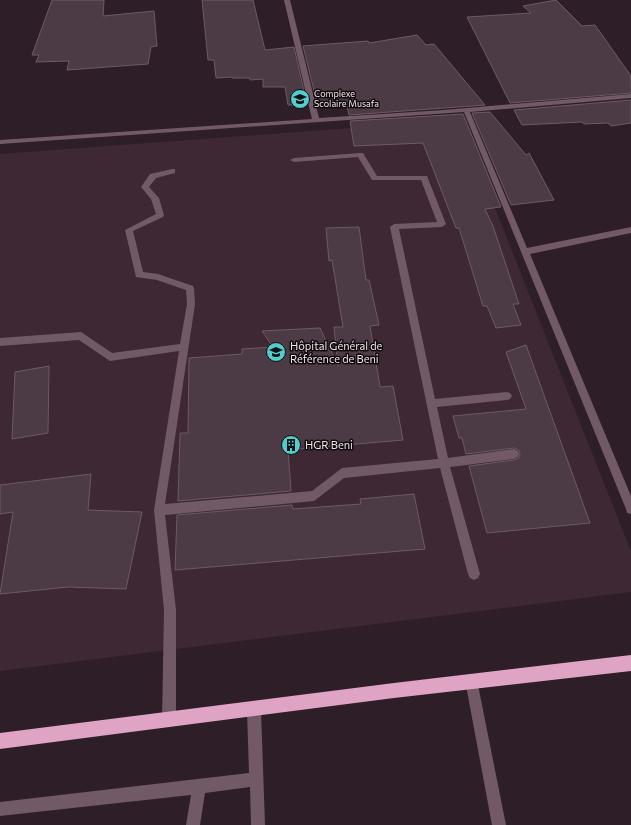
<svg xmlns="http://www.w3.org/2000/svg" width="631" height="825" viewBox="0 0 631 825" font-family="Commissioner,sans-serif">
	<rect width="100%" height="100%" fill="#2e1e27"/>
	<path fill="#3e2833" d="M 460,120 L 631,551 L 631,592 L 0,671 L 0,154 Z"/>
	<path fill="#4c3b44" stroke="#6d5a64" d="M 52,0 L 104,0 L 103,16 L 154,11 L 157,46 L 151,47 L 148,64 L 67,70 L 69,61 L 36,62 L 39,55 L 32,55 Z
		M 202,0 L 253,0 L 265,50 L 294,47 L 307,104 L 288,105 L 285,87 L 263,87 L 263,79 L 250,80 L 250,78 L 232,78 L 232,77 L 216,78 L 214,60 L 208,60 Z
		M 556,0 L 582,26 L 595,25 L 631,76 L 631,93 L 510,103 L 467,17 L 531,13 L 523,6 Z
		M 417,35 L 426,45 L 434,44 L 485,105 L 349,115 L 346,102 L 317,103 L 303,46 L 368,41 L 369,43 Z
		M 631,100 L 631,123 L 611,126 L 608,123 L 584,124 L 582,122 L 522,125 L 514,110 Z
		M 490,112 L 526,155 L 529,153 L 554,200 L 511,205 L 472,113 Z
		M 463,114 L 501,207 L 485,209 L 493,226 L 519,304 L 513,304 L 521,325 L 496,328 L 487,306 L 483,306 L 459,228 L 456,228 L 423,143 L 354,146 L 350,121 Z
		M 359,227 L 366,280 L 369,280 L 379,325 L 370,326 L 380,387 L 393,386 L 403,440 L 288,450 L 291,491 L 178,501 L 180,433 L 188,433 L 189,358 L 242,354 L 242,349 L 273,347 L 262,331 L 320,328 L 338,366 L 334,327 L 343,327 L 332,260 L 329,261 L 326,228 Z
		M 526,345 L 590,523 L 487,533 L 469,466 L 514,460 L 519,458 L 520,454 L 519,450 L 514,448 L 466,454 L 462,438 L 459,438 L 453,416 L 526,409 L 506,352 Z
		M 49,366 L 48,433 L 12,439 L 15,372 Z
		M 91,474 L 88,510 L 142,512 L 126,589 L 68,587 L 0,594 L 13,512 L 0,514 L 0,485 Z
		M 414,494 L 425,549 L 175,570 L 177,515 L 292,505 L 293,509 L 361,504 L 360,499 Z"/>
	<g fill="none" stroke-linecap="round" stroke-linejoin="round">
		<path fill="#725966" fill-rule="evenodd" d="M 284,0 L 290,0 L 319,118 L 444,110 L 631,94 L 631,98 L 470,112 L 527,248 L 631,227 L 631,233 L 530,254 L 631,496 L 631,514 L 627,513 L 626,509 L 464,112 L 0,144 L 0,140 L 312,119 Z
			M 360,153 L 363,153 L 377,176 L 427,176 L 446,224 L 442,227 L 399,229 L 435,399 L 507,392 L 510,393 L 512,396 L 510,399 L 507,400 L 437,407 L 448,458 L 514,449 L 518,451 L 519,454 L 518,457 L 514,459 L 450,467 L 480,574 L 478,578 L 474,580 L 470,578 L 468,574 L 440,468 L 344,478 L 314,501 L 165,515 L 176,610 L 176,720 L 174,725 L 169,727 L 164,725 L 162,720 L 164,610 L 154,510 L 179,351 L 110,361 L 79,340 L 0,346 L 0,338 L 81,332 L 112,353 L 180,344 L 187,304 L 186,290 L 157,280 L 136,277 L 125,230 L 156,214 L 151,199 L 141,187 L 150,174 L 172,169 L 175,169 L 175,173 L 156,178 L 149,187 L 159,198 L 164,215 L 163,217 L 133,231 L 143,272 L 158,274 L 193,286 L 194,288 L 195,304 L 165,504 L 312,491 L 342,468 L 438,459 L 390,227 L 394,224 L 437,222 L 421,180 L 372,180 L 358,157 L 294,162 L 290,160 L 294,158 Z
			M 471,674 L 476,675 L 506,825 L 492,825 L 465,680 L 466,675 Z
			M 254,703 L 259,705 L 261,710 L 265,825 L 251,825 L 250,787 L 205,793 L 200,825 L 186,825 L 191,795 L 0,816 L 0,802 L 249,773 L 247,710 L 249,705 Z"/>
		<path fill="#dfa3c3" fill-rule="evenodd" d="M 631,655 L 631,671 L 394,698 L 0,749 L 0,733 L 394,683 Z"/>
	</g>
	<defs>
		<symbol id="school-disc" viewBox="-11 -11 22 22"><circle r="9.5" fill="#52cdce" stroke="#120b0e"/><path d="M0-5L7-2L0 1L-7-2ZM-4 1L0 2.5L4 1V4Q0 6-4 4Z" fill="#111"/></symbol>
		<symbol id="building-disc" viewBox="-11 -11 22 22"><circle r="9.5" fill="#52cdce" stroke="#120b0e"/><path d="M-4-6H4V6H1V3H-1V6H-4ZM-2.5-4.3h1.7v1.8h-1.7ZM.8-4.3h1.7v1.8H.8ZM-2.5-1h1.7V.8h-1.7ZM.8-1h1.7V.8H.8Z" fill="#111"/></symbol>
	</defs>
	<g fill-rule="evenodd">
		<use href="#school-disc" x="289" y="88" width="22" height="22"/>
		<use href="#school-disc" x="265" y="341" width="22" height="22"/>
		<use href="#building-disc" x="280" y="434" width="22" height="22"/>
	</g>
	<g text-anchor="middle" stroke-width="3" stroke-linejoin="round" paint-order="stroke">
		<g font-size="9" fill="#eee3e8" stroke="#120b0e" text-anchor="start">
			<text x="314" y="97">Complexe<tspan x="314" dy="10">Scolaire Musafa</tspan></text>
		</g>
		<g font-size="11" fill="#eee3e8" stroke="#120b0e" text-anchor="start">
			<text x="290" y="350">Hôpital Général de<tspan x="290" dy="13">Référence de Beni</tspan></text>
			<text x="305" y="449">HGR Beni</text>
		</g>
	</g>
</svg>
